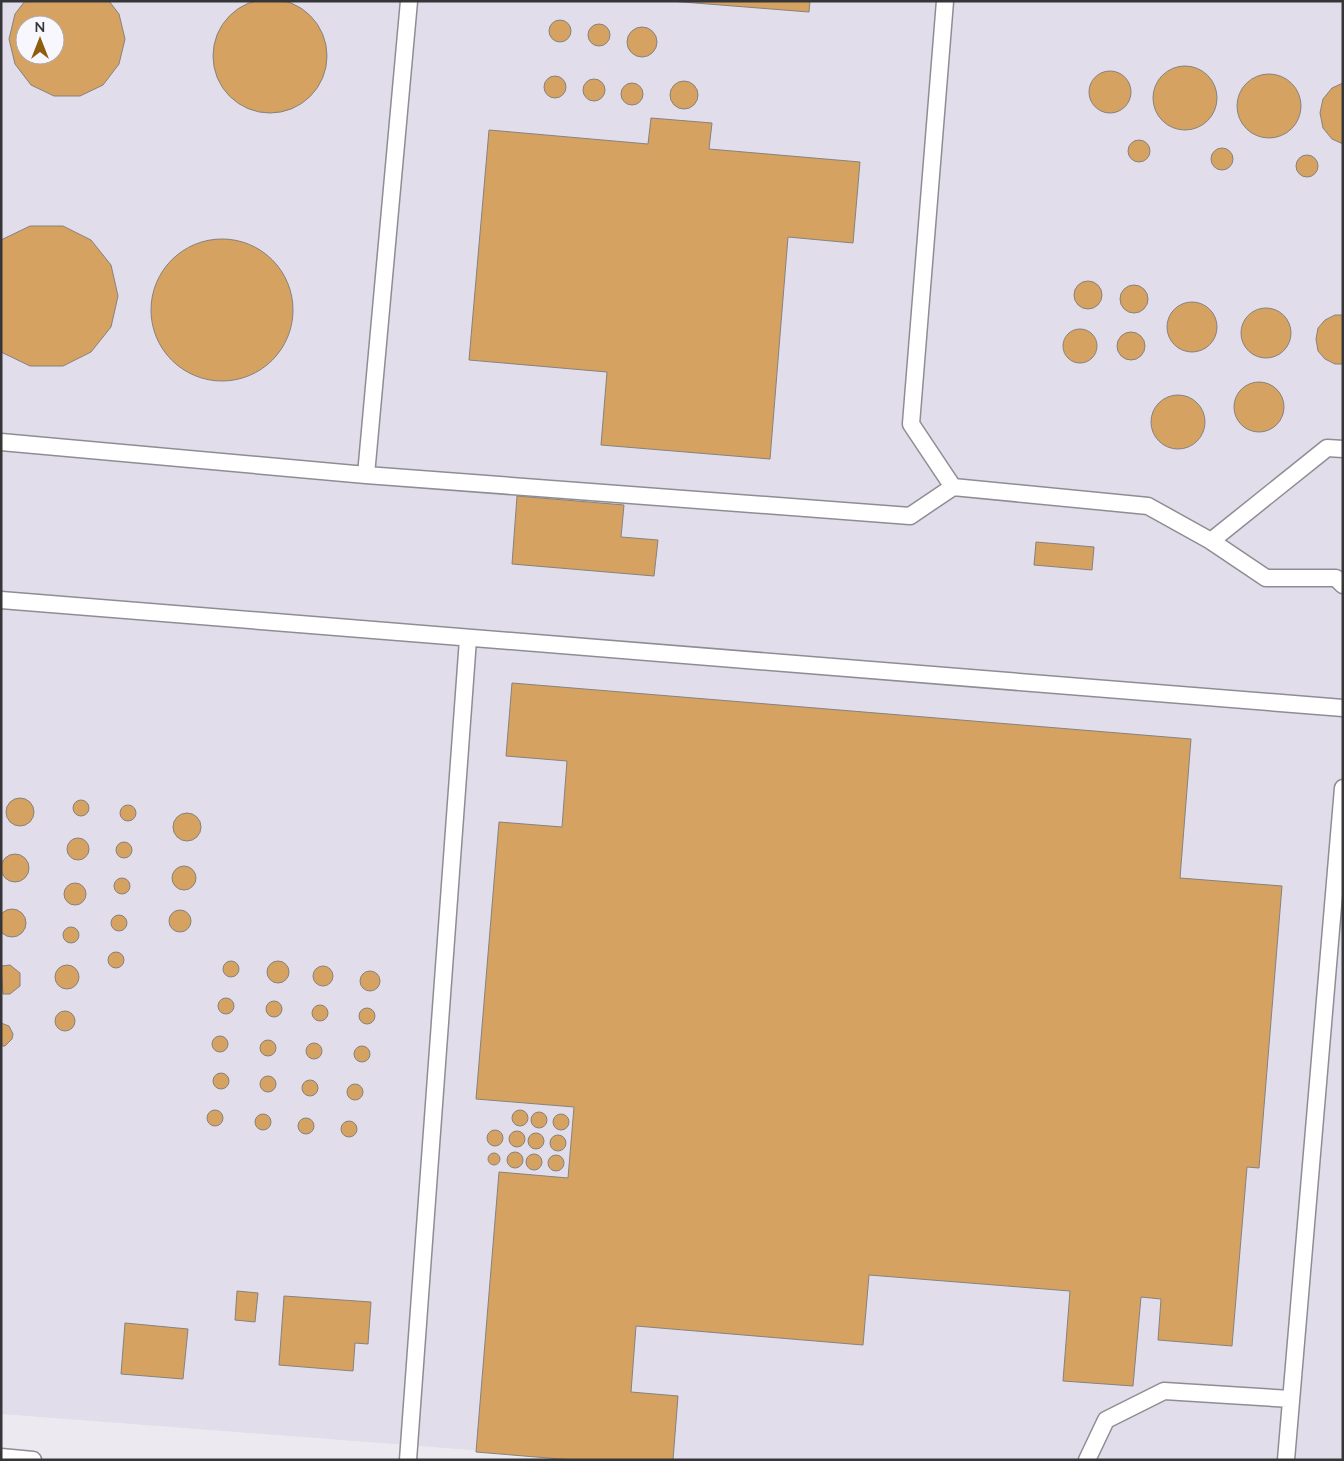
<svg xmlns="http://www.w3.org/2000/svg" width="1344" height="1461" viewBox="0 0 1344 1461" font-family="Lato,sans-serif">
	<rect width="100%" height="100%" fill="#eceaf0"/>
	<path fill="#e1ddea" fill-rule="evenodd" d="M 1,1 L 1343,1 L 1343,1460 L 602,1460 L 1,1414 ZM 25,25 L 55,25 L 55,55 L 25,55 Z"/>
	<path fill="#d5a262" stroke="#86827d" fill-rule="evenodd" d="M213 56a57 57 0 1 1 114 0a57 57 0 1 1-114 0Z
		M 25,1 L 109,1 L 119,14 L 125,39 L 119,64 L 103,85 L 80,96 L 54,96 L 31,85 L 15,64 L 9,39 L 15,14 ZM 25,25 L 55,25 L 55,55 L 25,55 Z
		M 670,1 L 810,1 L 809,12 Z
		M549 31a11 11 0 1 1 22 0a11 11 0 1 1-22 0Z
		M588 35a11 11 0 1 1 22 0a11 11 0 1 1-22 0Z
		M627 42a15 15 0 1 1 30 0a15 15 0 1 1-30 0Z
		M1153 98a32 32 0 1 1 64 0a32 32 0 1 1-64 0Z
		M1089 92a21 21 0 1 1 42 0a21 21 0 1 1-42 0Z
		M1237 106a32 32 0 1 1 64 0a32 32 0 1 1-64 0Z
		M544 87a11 11 0 1 1 22 0a11 11 0 1 1-22 0Z
		M583 90a11 11 0 1 1 22 0a11 11 0 1 1-22 0Z
		M670 95a14 14 0 1 1 28 0a14 14 0 1 1-28 0Z
		M621 94a11 11 0 1 1 22 0a11 11 0 1 1-22 0Z
		M 1343,83 L 1343,144 L 1332,139 L 1323,128 L 1320,113 L 1323,99 L 1332,88 Z
		M 651,118 L 712,123 L 709,149 L 860,162 L 853,243 L 788,237 L 770,459 L 601,445 L 607,372 L 469,360 L 489,130 L 648,144 Z
		M1128 151a11 11 0 1 1 22 0a11 11 0 1 1-22 0Z
		M1211 159a11 11 0 1 1 22 0a11 11 0 1 1-22 0Z
		M1296 166a11 11 0 1 1 22 0a11 11 0 1 1-22 0Z
		M 30,226 L 63,226 L 91,240 L 111,265 L 118,296 L 111,327 L 91,352 L 63,366 L 30,366 L 1,352 L 1,240 Z
		M151 310a71 71 0 1 1 142 0a71 71 0 1 1-142 0Z
		M1074 295a14 14 0 1 1 28 0a14 14 0 1 1-28 0Z
		M1120 299a14 14 0 1 1 28 0a14 14 0 1 1-28 0Z
		M1167 327a25 25 0 1 1 50 0a25 25 0 1 1-50 0Z
		M1241 333a25 25 0 1 1 50 0a25 25 0 1 1-50 0Z
		M 1335,315 L 1343,315 L 1343,364 L 1335,364 L 1325,359 L 1318,351 L 1316,339 L 1318,328 L 1325,320 Z
		M1063 346a17 17 0 1 1 34 0a17 17 0 1 1-34 0Z
		M1117 346a14 14 0 1 1 28 0a14 14 0 1 1-28 0Z
		M1234 407a25 25 0 1 1 50 0a25 25 0 1 1-50 0Z
		M1151 422a27 27 0 1 1 54 0a27 27 0 1 1-54 0Z
		M 517,496 L 624,505 L 621,537 L 658,540 L 654,576 L 512,564 Z
		M 1036,542 L 1094,547 L 1092,570 L 1034,565 Z
		M 512,683 L 1191,739 L 1180,878 L 1282,886 L 1259,1168 L 1247,1167 L 1232,1346 L 1158,1340 L 1161,1299 L 1141,1297 L 1133,1386 L 1063,1381 L 1070,1291 L 869,1275 L 863,1345 L 636,1326 L 631,1392 L 678,1396 L 673,1460 L 572,1460 L 476,1452 L 499,1172 L 568,1178 L 574,1107 L 476,1099 L 499,822 L 562,827 L 567,761 L 506,756 Z
		M6 812a14 14 0 1 1 28 0a14 14 0 1 1-28 0Z
		M73 808a8 8 0 1 1 16 0a8 8 0 1 1-16 0Z
		M120 813a8 8 0 1 1 16 0a8 8 0 1 1-16 0Z
		M173 827a14 14 0 1 1 28 0a14 14 0 1 1-28 0Z
		M67 849a11 11 0 1 1 22 0a11 11 0 1 1-22 0Z
		M116 850a8 8 0 1 1 16 0a8 8 0 1 1-16 0Z
		M1 868a14 14 0 1 1 28 0a14 14 0 1 1-28 0Z
		M172 878a12 12 0 1 1 24 0a12 12 0 1 1-24 0Z
		M114 886a8 8 0 1 1 16 0a8 8 0 1 1-16 0Z
		M64 894a11 11 0 1 1 22 0a11 11 0 1 1-22 0Z
		M-2 923a14 14 0 1 1 28 0a14 14 0 1 1-28 0Z
		M169 921a11 11 0 1 1 22 0a11 11 0 1 1-22 0Z
		M111 923a8 8 0 1 1 16 0a8 8 0 1 1-16 0Z
		M63 935a8 8 0 1 1 16 0a8 8 0 1 1-16 0Z
		M108 960a8 8 0 1 1 16 0a8 8 0 1 1-16 0Z
		M223 969a8 8 0 1 1 16 0a8 8 0 1 1-16 0Z
		M267 972a11 11 0 1 1 22 0a11 11 0 1 1-22 0Z
		M 10,965 L 20,973 L 20,986 L 10,994 L 3,994 L 1,966 Z
		M55 977a12 12 0 1 1 24 0a12 12 0 1 1-24 0Z
		M313 976a10 10 0 1 1 20 0a10 10 0 1 1-20 0Z
		M360 981a10 10 0 1 1 20 0a10 10 0 1 1-20 0Z
		M218 1006a8 8 0 1 1 16 0a8 8 0 1 1-16 0Z
		M266 1009a8 8 0 1 1 16 0a8 8 0 1 1-16 0Z
		M312 1013a8 8 0 1 1 16 0a8 8 0 1 1-16 0Z
		M359 1016a8 8 0 1 1 16 0a8 8 0 1 1-16 0Z
		M55 1021a10 10 0 1 1 20 0a10 10 0 1 1-20 0Z
		M 1,1023 L 9,1026 L 13,1034 L 12,1039 L 5,1046 L 1,1046 Z
		M212 1044a8 8 0 1 1 16 0a8 8 0 1 1-16 0Z
		M260 1048a8 8 0 1 1 16 0a8 8 0 1 1-16 0Z
		M306 1051a8 8 0 1 1 16 0a8 8 0 1 1-16 0Z
		M354 1054a8 8 0 1 1 16 0a8 8 0 1 1-16 0Z
		M213 1081a8 8 0 1 1 16 0a8 8 0 1 1-16 0Z
		M260 1084a8 8 0 1 1 16 0a8 8 0 1 1-16 0Z
		M302 1088a8 8 0 1 1 16 0a8 8 0 1 1-16 0Z
		M347 1092a8 8 0 1 1 16 0a8 8 0 1 1-16 0Z
		M207 1118a8 8 0 1 1 16 0a8 8 0 1 1-16 0Z
		M512 1118a8 8 0 1 1 16 0a8 8 0 1 1-16 0Z
		M531 1120a8 8 0 1 1 16 0a8 8 0 1 1-16 0Z
		M255 1122a8 8 0 1 1 16 0a8 8 0 1 1-16 0Z
		M553 1122a8 8 0 1 1 16 0a8 8 0 1 1-16 0Z
		M298 1126a8 8 0 1 1 16 0a8 8 0 1 1-16 0Z
		M341 1129a8 8 0 1 1 16 0a8 8 0 1 1-16 0Z
		M487 1138a8 8 0 1 1 16 0a8 8 0 1 1-16 0Z
		M509 1139a8 8 0 1 1 16 0a8 8 0 1 1-16 0Z
		M528 1141a8 8 0 1 1 16 0a8 8 0 1 1-16 0Z
		M550 1143a8 8 0 1 1 16 0a8 8 0 1 1-16 0Z
		M507 1160a8 8 0 1 1 16 0a8 8 0 1 1-16 0Z
		M488 1159a6 6 0 1 1 12 0a6 6 0 1 1-12 0Z
		M526 1162a8 8 0 1 1 16 0a8 8 0 1 1-16 0Z
		M548 1163a8 8 0 1 1 16 0a8 8 0 1 1-16 0Z
		M 237,1291 L 258,1293 L 255,1322 L 235,1320 Z
		M 284,1296 L 371,1302 L 368,1344 L 355,1343 L 353,1371 L 279,1365 Z
		M 125,1323 L 188,1329 L 183,1379 L 121,1374 Z"/>
	<g fill="none" stroke-linecap="round" stroke-linejoin="round">
		<defs>
			<path id="service" d="M 945,1 L 911,424 L 953,487 L 1148,506 L 1211,541 L 1266,578 L 1336,578 L 1343,585
				M 1,442 L 366,475 L 910,516 L 953,487
				M 366,475 L 409,1
				M 1211,541 L 1327,448 L 1343,449
				M 1,600 L 1343,708
				M 1,1457 L 33,1460
				M 408,1460 L 468,639
				M 1087,1460 L 1106,1420 L 1164,1391 L 1291,1399
				M 1286,1460 L 1343,788"/>
		</defs>
		<use href="#service" stroke="#8f8d93" stroke-width="19"/>
		<use href="#service" stroke="#fff" stroke-width="16"/>
	</g>
	<rect width="1344" height="1461" fill="none" stroke="#363538" stroke-width="5"/>
	<g transform="translate(40 40)"><circle r="24" fill="#f9f7fe" stroke="#aba9af"/>
	<path d="M0-4L9 19L0 12L-9 19Z" fill="#8f5d0b"/>
	<text y="-8" font-size="14" font-weight="bold" text-anchor="middle" fill="#363538">N</text>
	</g>
</svg>
